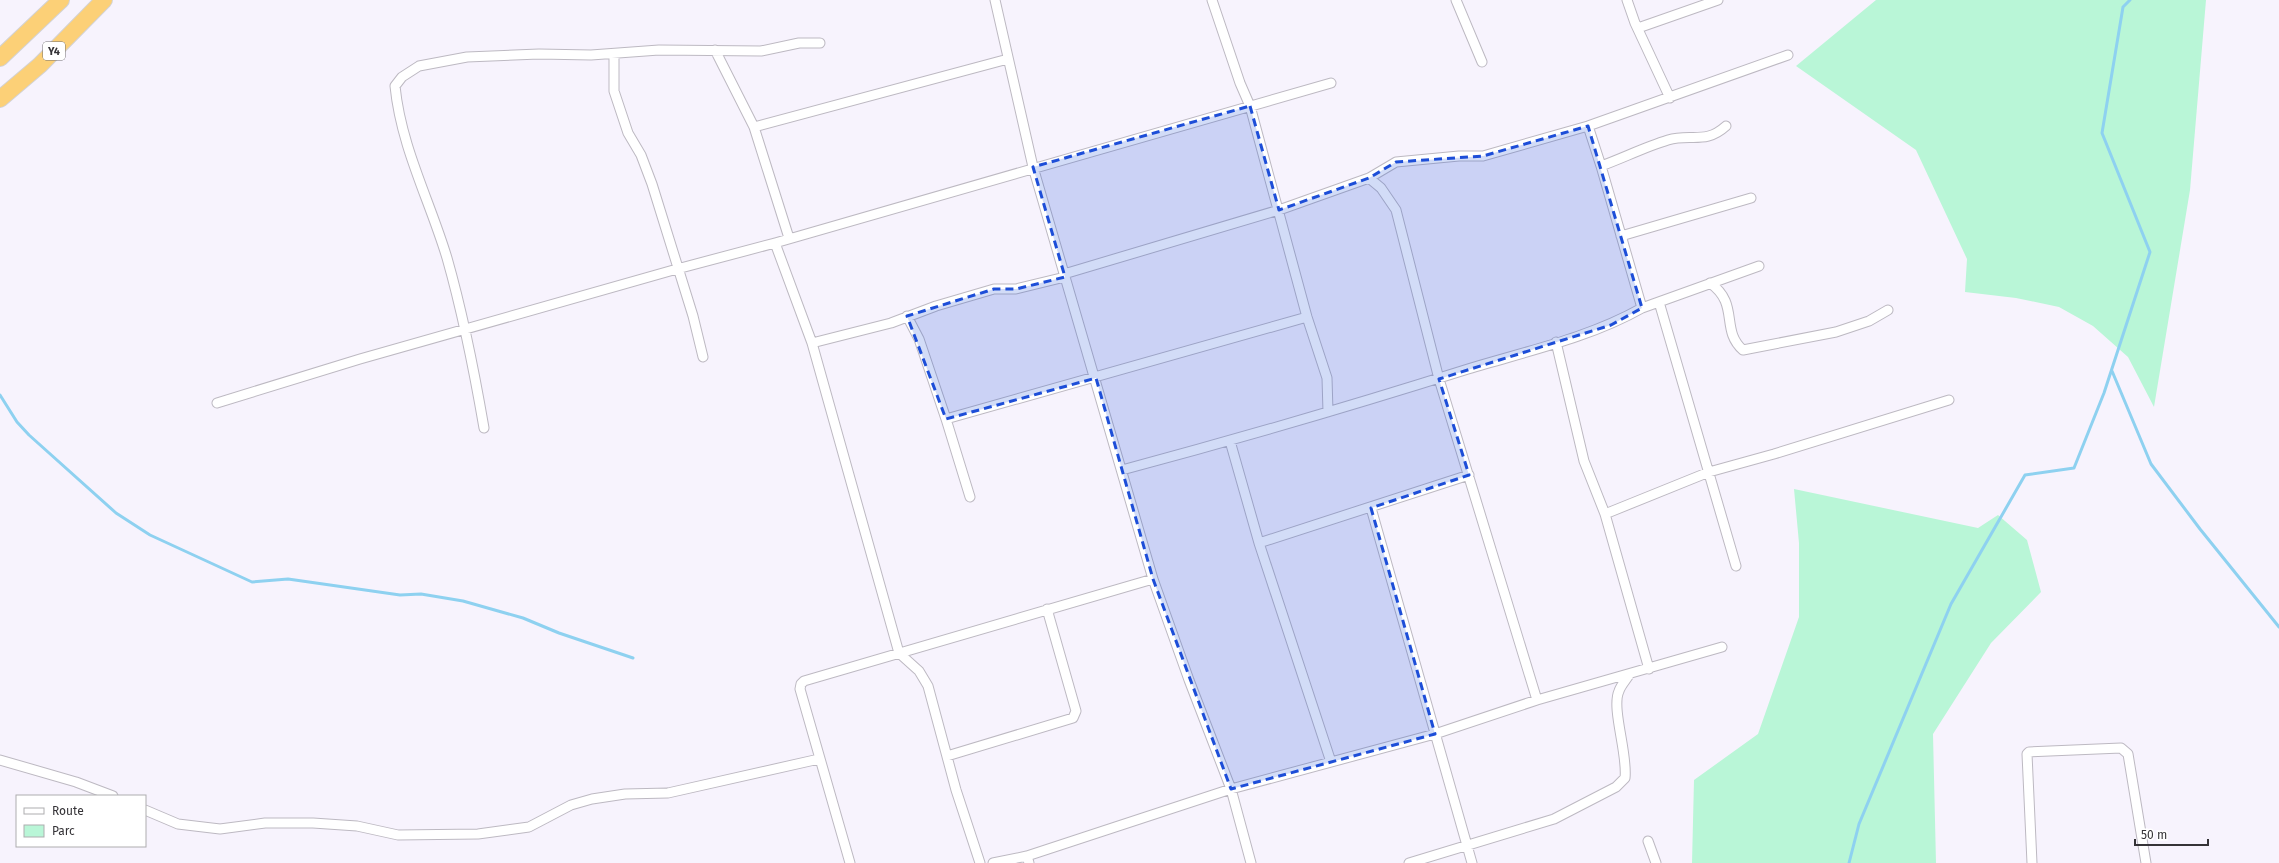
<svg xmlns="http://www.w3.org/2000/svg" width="2279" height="863" viewBox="0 0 2279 863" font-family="'Fira Sans',sans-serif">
	<rect width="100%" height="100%" fill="#f7f3fd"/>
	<path fill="#b9f6d7" d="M 1876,0 L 2206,0 L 2190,190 L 2154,407 L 2128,357 L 2093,326 L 2059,307 L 2016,298 L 1965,292 L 1967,259 L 1916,150 L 1796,66 Z
		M 1794,489 L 1978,528 L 1998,515 L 2027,540 L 2041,592 L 1991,643 L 1933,734 L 1936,863 L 1692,863 L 1694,780 L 1758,734 L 1799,617 L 1799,543 Z"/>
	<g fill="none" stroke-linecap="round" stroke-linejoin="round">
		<path stroke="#8ed1f0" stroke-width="3" d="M 2112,371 L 2151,464 L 2200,529 L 2279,627
			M 0,395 L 17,422 L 29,435 L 116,513 L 150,535 L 252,582 L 288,579 L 400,595 L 421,594 L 463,601 L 523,618 L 559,633 L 633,658
			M 1849,863 L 1859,824 L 1951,604 L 2025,475 L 2074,468 L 2104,393 L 2150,252 L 2102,133 L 2123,7 L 2130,0"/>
		<defs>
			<path id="minor" d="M 995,0 L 1033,167 L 1153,579 L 1189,680 L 1231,789 L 1435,734 L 1537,700 L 1722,647
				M 1212,0 L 1240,83 L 1250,106 L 1307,317 L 1327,378 L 1328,412
				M 1456,0 L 1482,62
				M 1627,0 L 1635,23 L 1670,98
				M 1638,28 L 1718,0
				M 715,50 L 754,127 L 789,238
				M 614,54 L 614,91 L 628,133 L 641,155 L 652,184 L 693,316 L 703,357
				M 1588,126 L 1601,166 L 1642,308 L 1759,266
				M 754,127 L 1008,59
				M 1601,166 C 1623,158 1645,147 1668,140 C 1691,133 1705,145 1726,126
				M 1369,178 L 1381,188 L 1396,210 L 1439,379 L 1537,700
				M 1621,236 L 1751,198
				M 775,243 L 812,343 L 899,653 L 919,671 L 928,686 L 956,790 L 980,863
				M 1064,274 L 1279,210 L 1369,178 L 1396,162 L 1459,156 L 1483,156 L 1588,126 L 1788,55
				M 1710,283 C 1740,304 1720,330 1743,350 L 1836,332 L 1869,321 L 1888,310
				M 1659,302 L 1736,566
				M 907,316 L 919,339 L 946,419 L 1307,317
				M 1556,342 L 1584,461 L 1605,514 L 1649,669
				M 812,343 L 891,323 L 936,306 L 994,289 L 1016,289 L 1065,277
				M 217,403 L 360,359 L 677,269 L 775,243 L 1331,83
				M 946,419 L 970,497
				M 484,428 C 474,370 463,314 447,258 C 430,201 401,147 395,86 L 402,77 L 419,66 L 467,57 L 539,54 L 591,55 L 659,50 L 761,51 L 799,43 L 820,43
				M 1230,441 L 1259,543 L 1331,762
				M 1122,470 C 1238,439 1354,405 1468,369 C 1527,351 1589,338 1642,308
				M 1371,508 L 1472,863
				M 1605,514 L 1709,472 L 1774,454 L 1949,400
				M 1259,543 L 1469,475
				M 947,756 L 1073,718 L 1076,711 L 1047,609
				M 0,760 L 76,782 L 113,796
				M 145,810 L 178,824 L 220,829 L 265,823 L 313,823 L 357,826 L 398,835 L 478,834 L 529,827 L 571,805 L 592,799 L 625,794 L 668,793 L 819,759
				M 1648,841 L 1656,863
				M 1027,856 L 1231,789 L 1251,863
				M 850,863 L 800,689 L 801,684 L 804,681 L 1153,579
				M 993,863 L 1027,856 L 1029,863
				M 1409,863 L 1554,819 L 1616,787 L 1625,778 C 1628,754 1611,708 1619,691 C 1621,685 1626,680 1629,675
				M 2032,863 L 2027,754 L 2029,752 L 2121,748 L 2128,754 L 2146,863"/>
			<path id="trunk" d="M 0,58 L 61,0
				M 0,99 L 40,65 L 104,0"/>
		</defs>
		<use href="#minor" stroke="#bdb9c2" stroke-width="11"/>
		<use href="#trunk" stroke="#d3d2d3" stroke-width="18"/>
		<use href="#minor" stroke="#fff" stroke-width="9"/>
		<use href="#trunk" stroke="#fcd077" stroke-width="16"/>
	</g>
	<path fill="#1d4ed8" fill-opacity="0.2" stroke="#1d4ed8" stroke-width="3" stroke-dasharray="8 5" stroke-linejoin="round" d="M 1250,106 L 1279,210 L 1369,178 L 1396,162 L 1483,156 L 1588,126 L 1642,308 L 1611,325 L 1439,379 L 1469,475 L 1371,508 L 1435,734 L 1231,789 L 1153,579 L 1096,378 L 946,419 L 907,316 L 994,289 L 1016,289 L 1065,277 L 1033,167 Z"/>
	<g text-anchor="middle" stroke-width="4" stroke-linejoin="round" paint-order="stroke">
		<rect fill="#fff" stroke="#727073" stroke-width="1" x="43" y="42" width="22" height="18" rx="3"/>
		<g font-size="11" font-weight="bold" fill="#353337">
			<text x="54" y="55">Y4</text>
		</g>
	</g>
	<rect x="16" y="795" width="130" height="52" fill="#ffffff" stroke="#aeadaf"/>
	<rect x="24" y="808" width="20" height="6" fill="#ffffff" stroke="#aeadaf"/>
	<text x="52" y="815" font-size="12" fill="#353337">Route</text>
	<rect x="24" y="825" width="20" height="12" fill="#b9f6d7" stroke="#aeadaf"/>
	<text x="52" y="835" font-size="12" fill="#353337">Parc</text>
	<path d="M2135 839v6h73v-6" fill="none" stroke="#353337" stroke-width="2"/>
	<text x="2141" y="839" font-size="12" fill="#353337" stroke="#ffffff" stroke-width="3" paint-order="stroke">50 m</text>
</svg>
